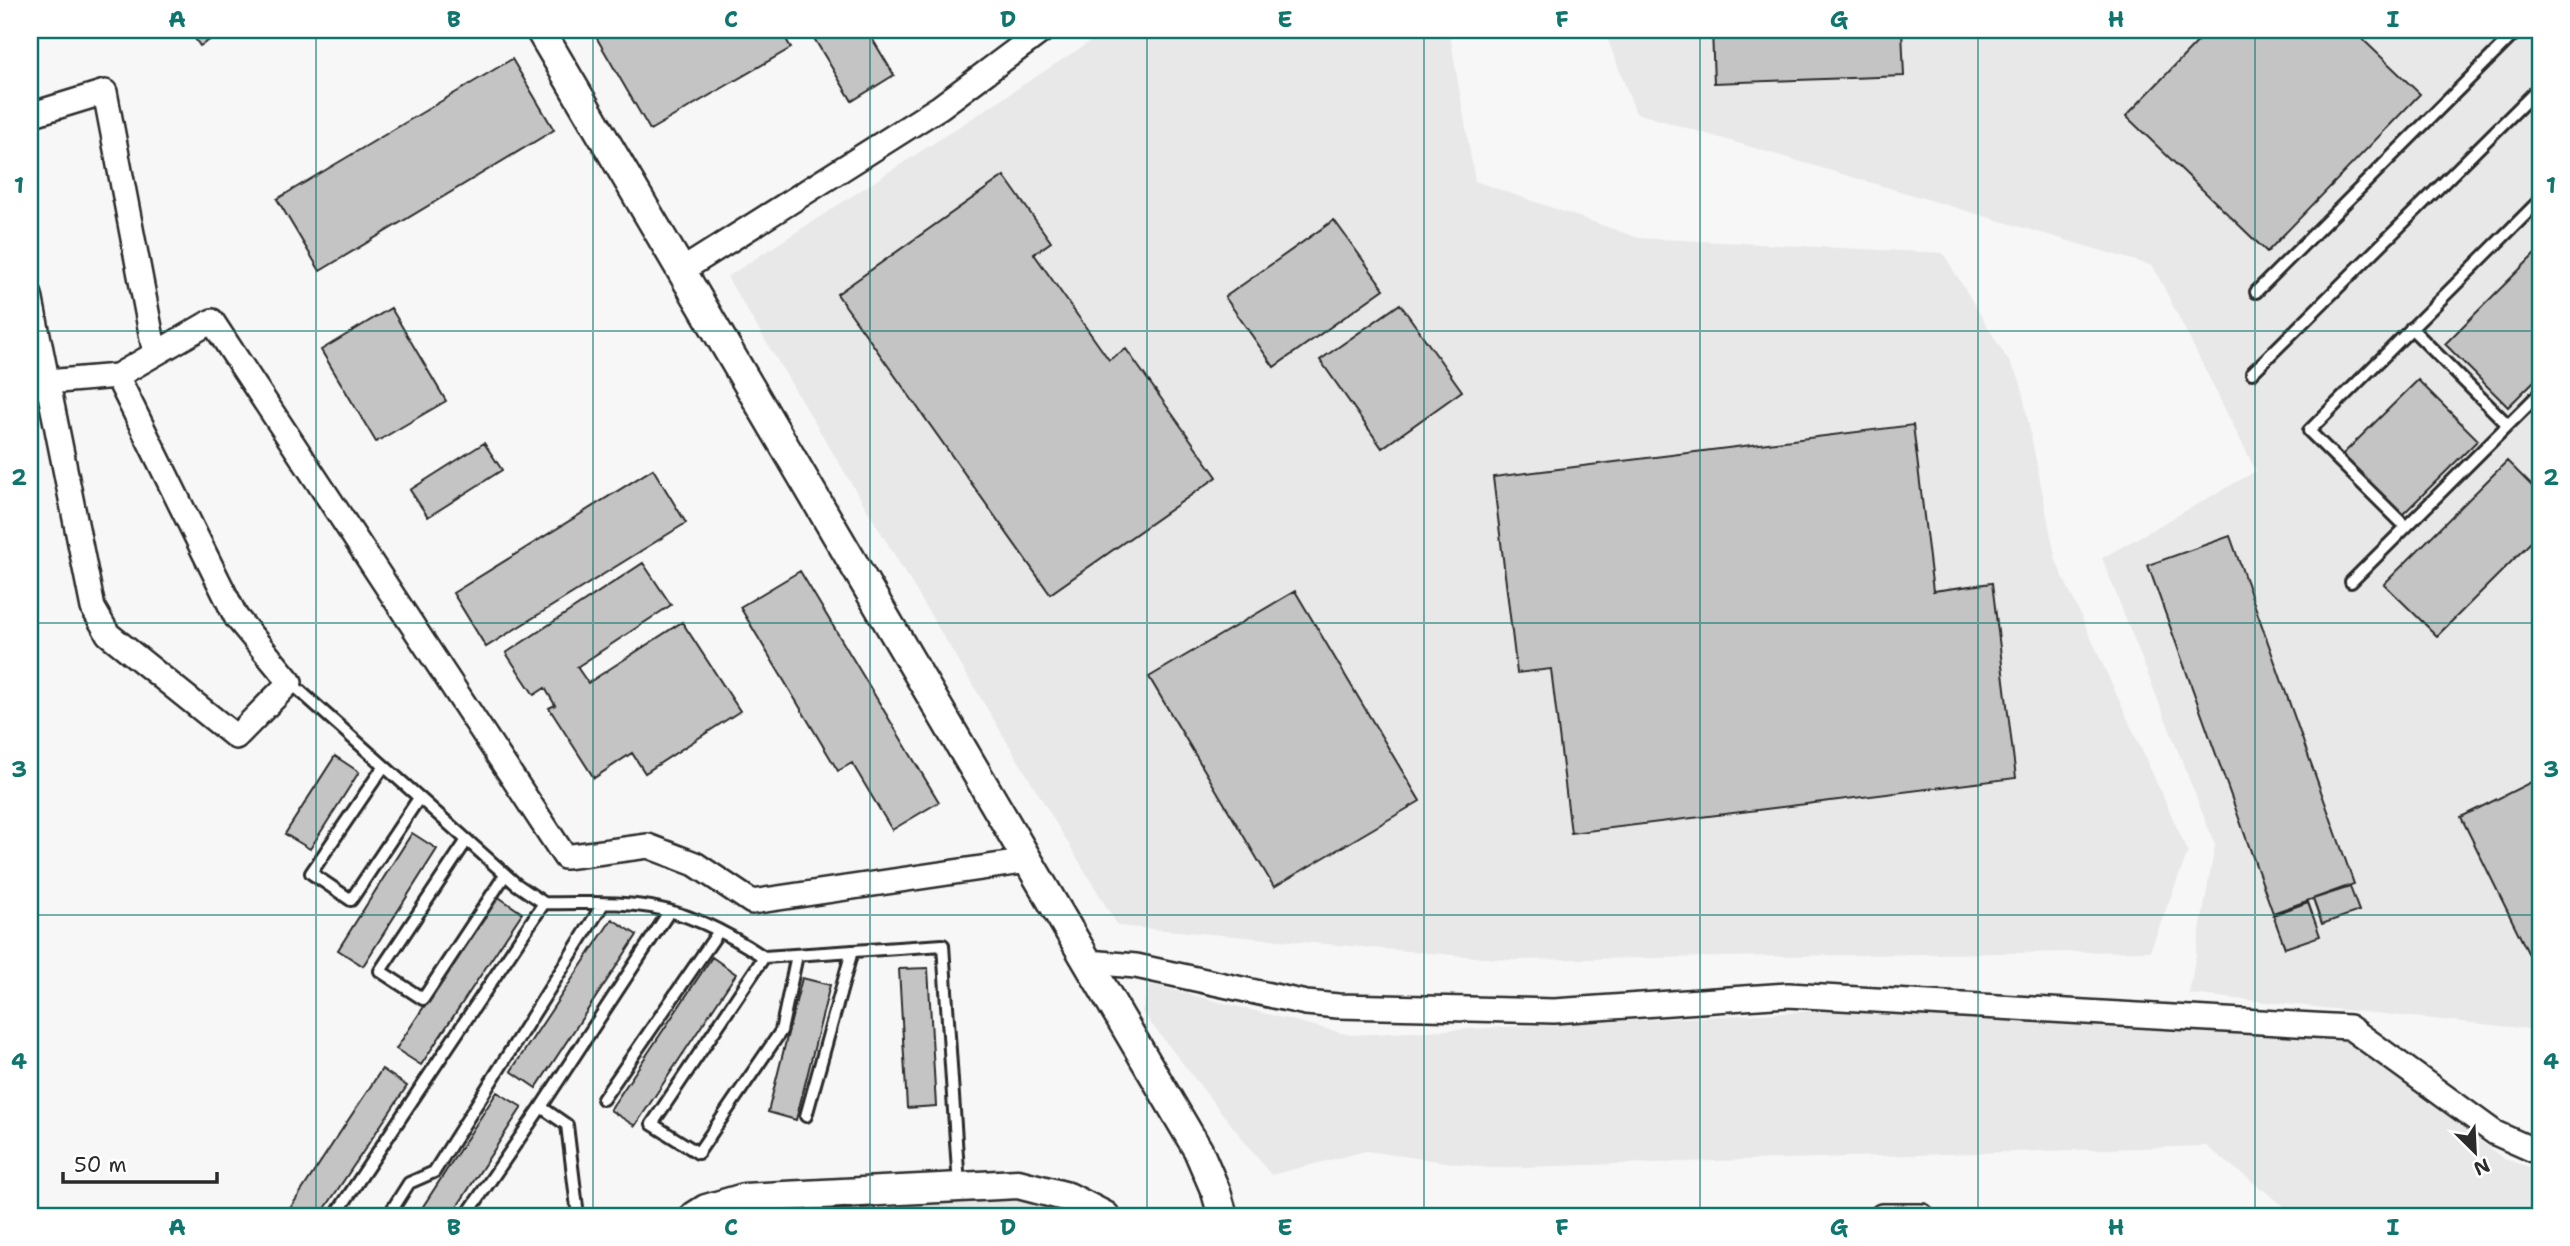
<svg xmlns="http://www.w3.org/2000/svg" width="2570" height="1246" viewBox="0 0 2570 1246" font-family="'Shantell Sans',sans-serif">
	<rect width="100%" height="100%" fill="#f7f7f7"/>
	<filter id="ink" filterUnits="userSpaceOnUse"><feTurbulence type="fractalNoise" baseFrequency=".0143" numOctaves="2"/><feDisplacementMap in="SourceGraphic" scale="14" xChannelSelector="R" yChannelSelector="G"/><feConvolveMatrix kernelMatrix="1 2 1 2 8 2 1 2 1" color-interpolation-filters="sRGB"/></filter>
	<g filter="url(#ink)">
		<path fill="#e8e8e8" d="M 1129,30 L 1449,30 L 1475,181 L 1639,238 L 1943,253 L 2020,380 L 2056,561 L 2188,852 L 2150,951 L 1510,960 L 1118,926 L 727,277 L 1091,41 Z
			M 1604,30 L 2540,30 L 2540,1030 L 2189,994 L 2215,845 L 2102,558 L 2256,471 L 2153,266 L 1636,113 Z
			M 1149,984 L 1350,1035 L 1817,1011 L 2343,1037 L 2504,1159 L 2540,1170 L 2540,1216 L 2297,1216 L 2206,1146 L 1489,1168 L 1366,1151 L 1271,1175 L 1142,1012 Z
			M 1011,1193 L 1066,1216 L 724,1216 L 755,1207 Z"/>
		<path fill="#c4c4c4" stroke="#2b2b2b" stroke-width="2" d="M 189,30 L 226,30 L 200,46 Z
			M 592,30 L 781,30 L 791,48 L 650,130 Z
			M 809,30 L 867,30 L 894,75 L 852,101 Z
			M 1712,30 L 1902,30 L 1904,76 L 1714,83 Z
			M 2209,30 L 2353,30 L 2420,94 L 2267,252 L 2126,116 Z
			M 512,59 L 554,130 L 320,271 L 277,199 Z
			M 1004,176 L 1051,242 L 1034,254 L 1109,360 L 1126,349 L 1217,477 L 1050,594 L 837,294 Z
			M 1334,220 L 1384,289 L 1274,367 L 1225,297 Z
			M 2540,249 L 2540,375 L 2508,407 L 2445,344 Z
			M 1400,304 L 1462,391 L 1382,448 L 1320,360 Z
			M 391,308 L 446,401 L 376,442 L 321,350 Z
			M 2418,380 L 2478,440 L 2401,516 L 2341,456 Z
			M 1913,425 L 1933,591 L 1992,583 L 2016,778 L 1571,833 L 1551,669 L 1517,673 L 1493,477 Z
			M 484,443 L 502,470 L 428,517 L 410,490 Z
			M 2507,461 L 2540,494 L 2540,533 L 2437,636 L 2384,584 Z
			M 653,469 L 686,523 L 486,647 L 453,593 Z
			M 2230,536 L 2354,884 L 2273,913 L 2148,565 Z
			M 643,563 L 671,605 L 577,667 L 588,683 L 682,622 L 740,711 L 645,773 L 632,753 L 594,778 L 549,708 L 555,705 L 545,688 L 534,695 L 506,653 Z
			M 800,571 L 939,802 L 892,830 L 852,763 L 838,771 L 740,607 Z
			M 1295,591 L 1420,801 L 1274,887 L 1149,677 Z
			M 335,756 L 359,772 L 310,849 L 285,834 Z
			M 2537,779 L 2540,786 L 2540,977 L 2461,817 Z
			M 412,833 L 437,849 L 363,966 L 338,950 Z
			M 2350,887 L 2359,911 L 2322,924 L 2313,899 Z
			M 497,896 L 522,913 L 421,1065 L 396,1049 Z
			M 2308,902 L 2320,936 L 2285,948 L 2273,915 Z
			M 612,919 L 637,935 L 536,1088 L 511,1071 Z
			M 712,957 L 736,974 L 635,1126 L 610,1110 Z
			M 928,968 L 936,1106 L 907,1108 L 899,969 Z
			M 802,978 L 830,985 L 796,1120 L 768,1112 Z
			M 382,1069 L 407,1086 L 320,1216 L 285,1216 Z
			M 497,1092 L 522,1107 L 451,1216 L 435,1216 L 422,1208 Z
			M 875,1207 L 874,1216 L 823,1216 L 824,1211 Z"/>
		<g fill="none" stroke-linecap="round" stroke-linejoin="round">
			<defs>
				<path id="service" d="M 2256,292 L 2518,30
					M 2411,328 L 2508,425
					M 2252,373 L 2540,87
					M 2406,527 L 2309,431 L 2540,200
					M 2351,582 L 2540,393
					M 290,682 L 516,884 L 544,903
					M 384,766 L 311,873 L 351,900 L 419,798
					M 467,840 L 380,971 L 423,999 L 505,875
					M 764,957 L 943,945 L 959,1186
					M 603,1099 L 719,931
					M 541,1107 L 669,912
					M 806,1116 L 852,951
					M 335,1216 L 544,903 C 575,904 606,901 636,905 C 683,909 726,932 764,957 L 652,1124 L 698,1153 L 781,1031 L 797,955
					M 388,1216 L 409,1183 L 434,1172 L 603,904
					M 466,1216 L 541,1107 L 567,1125 L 578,1216"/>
				<path id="minor" d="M 30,115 L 105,92 L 155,354
					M 681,271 L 940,107 L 1043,30
					M 30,295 L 93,608 L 108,634 L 236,737 L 290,682 L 236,617 L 117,376
					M 30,389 L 47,382 L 117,376 L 212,321 L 565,857 L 648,846 L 695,864 L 752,902 L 1028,861
					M 1088,962 L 1136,966 L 1306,1003 L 1338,1006 L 1554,1011 L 1788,995 L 2349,1027 L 2495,1133 L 2540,1153
					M 1882,1216 L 1922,1216"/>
				<path id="tertiary" d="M 540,30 L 1198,1150 L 1216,1192 L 1223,1216
					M 695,1216 L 706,1209 L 744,1198 L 1018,1184 L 1068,1197 L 1105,1216"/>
			</defs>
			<use href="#service" stroke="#2b2b2b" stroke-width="16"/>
			<use href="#minor" stroke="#2b2b2b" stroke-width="28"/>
			<use href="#tertiary" stroke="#2b2b2b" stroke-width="33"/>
			<use href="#service" stroke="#fff" stroke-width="10"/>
			<use href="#minor" stroke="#fff" stroke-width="23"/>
			<use href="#tertiary" stroke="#fff" stroke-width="28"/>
		</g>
	</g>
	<path fill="none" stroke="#0f766e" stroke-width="2" stroke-opacity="0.55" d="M 316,30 L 316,1216M 593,30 L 593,1216M 870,30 L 870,1216M 1147,30 L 1147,1216M 1424,30 L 1424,1216M 1700,30 L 1700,1216M 1978,30 L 1978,1216M 2255,30 L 2255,1216M 30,331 L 2540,331M 30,623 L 2540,623M 30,915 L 2540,915"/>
	<rect width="2570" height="1246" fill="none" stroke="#fff" stroke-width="77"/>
	<g transform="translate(2475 1152) rotate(156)" stroke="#ffffff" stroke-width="5" paint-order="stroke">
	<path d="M0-5L12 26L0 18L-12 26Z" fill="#2b2b2b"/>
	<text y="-10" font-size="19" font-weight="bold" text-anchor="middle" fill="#2b2b2b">N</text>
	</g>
	<path d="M63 1172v10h154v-10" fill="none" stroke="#2b2b2b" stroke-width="3.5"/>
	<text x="74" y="1172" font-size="21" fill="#2b2b2b" stroke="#ffffff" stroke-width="5" paint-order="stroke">50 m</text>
	<rect x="38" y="38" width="2494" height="1170" fill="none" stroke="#0f766e" stroke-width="2.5"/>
	<g font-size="23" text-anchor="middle" font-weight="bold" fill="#0f766e">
		<text x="177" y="27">A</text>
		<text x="454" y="27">B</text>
		<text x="731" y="27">C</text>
		<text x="1008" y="27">D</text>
		<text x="1285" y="27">E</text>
		<text x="1562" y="27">F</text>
		<text x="1839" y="27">G</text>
		<text x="2116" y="27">H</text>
		<text x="2393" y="27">I</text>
		<text x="19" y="193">1</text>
		<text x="2551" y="193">1</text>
		<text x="19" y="485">2</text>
		<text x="2551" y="485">2</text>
		<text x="19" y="777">3</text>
		<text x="2551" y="777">3</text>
		<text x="19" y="1069">4</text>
		<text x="2551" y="1069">4</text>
		<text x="177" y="1235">A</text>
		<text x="454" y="1235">B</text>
		<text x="731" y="1235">C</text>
		<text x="1008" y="1235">D</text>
		<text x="1285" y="1235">E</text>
		<text x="1562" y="1235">F</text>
		<text x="1839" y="1235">G</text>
		<text x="2116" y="1235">H</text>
		<text x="2393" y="1235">I</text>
	</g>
</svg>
